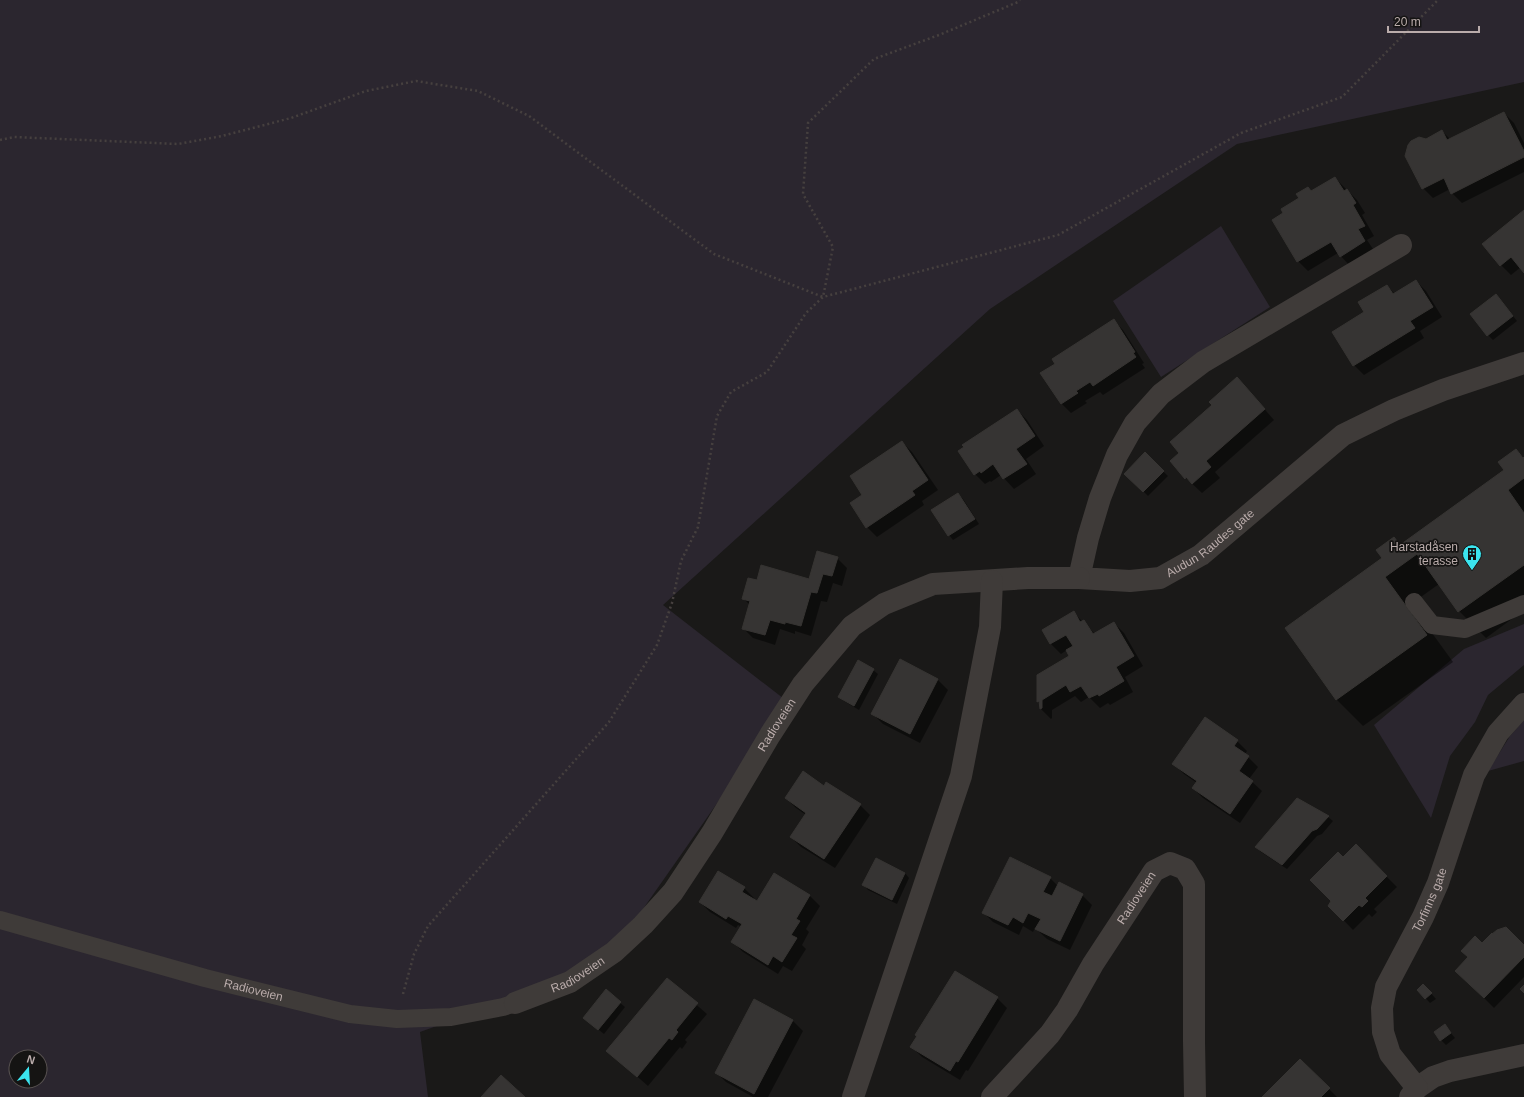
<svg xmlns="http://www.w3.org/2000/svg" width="1524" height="1097" viewBox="0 0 1524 1097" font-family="Helvetica,sans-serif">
	<rect width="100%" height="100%" fill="#1a1918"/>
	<path fill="#2b262f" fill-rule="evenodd" d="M 0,0 L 1524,0 L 1524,82 L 1237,144 L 990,309 L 663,605 L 788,702 L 603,966 L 420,1032 L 428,1097 L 0,1097 ZM 16,1057 L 40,1057 L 40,1081 L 16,1081 Z
		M 1221,226 L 1270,307 L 1161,377 L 1113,301 Z
		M 1524,624 L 1524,665 L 1488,695 L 1475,722 L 1450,756 L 1431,818 L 1374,725 L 1464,649 Z
		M 1524,720 L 1524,761 L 1488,771 L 1510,736 Z"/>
	<path fill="#0007" d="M 1504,113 L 1514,123 L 1524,143 L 1524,172 L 1462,203 L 1452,193 L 1450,189 L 1433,198 L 1423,188 L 1442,131 L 1451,140 Z
		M 1335,178 L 1357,200 L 1365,213 L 1362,215 L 1374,236 L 1367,240 L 1375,252 L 1350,266 L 1338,253 L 1308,271 L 1298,261 L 1311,192 Z
		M 1524,211 L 1524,271 L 1521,267 L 1511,275 L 1501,265 Z
		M 1416,281 L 1426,291 L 1442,317 L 1420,331 L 1424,338 L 1364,375 L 1354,365 L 1334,332 L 1366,312 L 1387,286 L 1395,294 Z
		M 1496,295 L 1517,321 L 1493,340 L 1488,335 Z
		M 1113,320 L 1123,330 L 1144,363 L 1142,364 L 1145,368 L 1103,395 L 1100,392 L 1085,401 L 1087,403 L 1071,413 L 1061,403 L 1056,364 Z
		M 1247,389 L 1274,420 L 1215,472 L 1220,478 L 1202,493 L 1186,478 L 1171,462 L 1181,453 L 1213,405 Z
		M 1017,410 L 1027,420 L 1044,446 L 1026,459 L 1036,474 L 1014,489 L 1001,475 L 991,482 L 990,481 L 985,484 L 975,474 Z
		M 902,442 L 912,452 L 938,490 L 922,501 L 924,505 L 877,537 L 867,527 L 864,495 Z
		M 1516,450 L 1524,458 L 1524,610 L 1486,638 L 1459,611 L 1439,584 L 1411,604 L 1453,662 L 1363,726 L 1337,700 L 1286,628 L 1383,558 L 1394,538 L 1401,545 L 1505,471 Z
		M 1145,454 L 1168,476 L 1148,496 L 1126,474 Z
		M 958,494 L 963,499 L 979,524 L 953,540 L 949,535 Z
		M 837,558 L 847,568 L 842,586 L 833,583 L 827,602 L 821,601 L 811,636 L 795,631 L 795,634 L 780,629 L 775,645 L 753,638 L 743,628 L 750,605 L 743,598 L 757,582 L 809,580 Z
		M 1073,612 L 1095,634 L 1114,623 L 1124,633 L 1143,666 L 1125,677 L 1133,692 L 1110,705 L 1108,703 L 1100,708 L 1089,697 L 1081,702 L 1075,696 L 1052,710 L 1052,718 L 1051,719 L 1041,709 L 1041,704 L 1038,702 L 1071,657 L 1067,650 L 1061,654 L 1051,644 L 1043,631 Z
		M 901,660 L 938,680 L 948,690 L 920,743 L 883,724 L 873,714 Z
		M 873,670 L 878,674 L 859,710 L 844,701 L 839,696 Z
		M 1237,741 L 1247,751 L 1245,754 L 1258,767 L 1249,779 L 1262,791 L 1240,823 L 1203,798 L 1193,788 L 1197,783 L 1184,774 L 1174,764 Z
		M 824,787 L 860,805 L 870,815 L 835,868 L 801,847 L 791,837 L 806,815 L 796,808 L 786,798 Z
		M 1328,817 L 1333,821 L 1322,834 L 1317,836 L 1287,869 L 1261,852 L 1256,847 Z
		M 1356,846 L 1397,887 L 1374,909 L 1377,912 L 1372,917 L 1369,914 L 1353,930 L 1329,905 L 1333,901 L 1343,858 Z
		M 718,872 L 744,888 L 754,898 L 753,900 L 757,902 L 810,896 L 820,906 L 806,929 L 809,932 L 802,945 L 806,949 L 792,971 L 783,966 L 778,974 L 743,952 L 733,942 L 742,927 L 738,925 L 736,928 L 710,912 L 700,902 Z
		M 905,873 L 909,878 L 897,904 L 868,890 L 864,885 Z
		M 1050,878 L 1058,886 L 1082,895 L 1092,905 L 1070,950 L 1047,939 L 1035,928 L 1033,932 L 1023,926 L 1019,935 L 993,922 L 983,912 Z
		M 1482,944 L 1524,946 L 1524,977 L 1494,1008 L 1457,971 Z
		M 956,973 L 997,998 L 1007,1008 L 968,1071 L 966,1070 L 960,1080 L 922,1057 L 912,1047 Z
		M 667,979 L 707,1014 L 685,1040 L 687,1042 L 682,1049 L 680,1047 L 648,1086 L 608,1051 Z
		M 1418,990 L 1428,990 L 1436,999 L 1430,1003 Z
		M 606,991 L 625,1007 L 604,1034 L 589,1022 Z
		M 755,1000 L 793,1021 L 803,1031 L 768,1097 L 753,1097 L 726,1082 L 716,1072 Z
		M 1445,1026 L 1455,1038 L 1446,1045 L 1441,1040 Z
		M 1300,1060 L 1337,1097 L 1264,1097 Z"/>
	<path fill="#363433" stroke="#363432" d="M 1504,112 L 1524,151 L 1524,157 L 1451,194 L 1444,178 L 1422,189 L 1405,156 L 1408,145 L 1411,141 L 1419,137 L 1426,139 L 1442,130 L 1447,140 Z
		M 1335,177 L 1344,191 L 1347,189 L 1356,203 L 1353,205 L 1365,226 L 1358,229 L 1365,241 L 1340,257 L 1331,242 L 1297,262 L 1272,220 L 1283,213 L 1281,209 L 1299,198 L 1296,194 L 1308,187 L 1311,191 Z
		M 1524,210 L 1524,273 L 1511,257 L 1500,266 L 1482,244 Z
		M 1416,280 L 1433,307 L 1410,321 L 1415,328 L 1353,366 L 1332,332 L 1364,312 L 1358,302 L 1387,285 L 1393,294 Z
		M 1496,294 L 1513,316 L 1487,336 L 1470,314 Z
		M 1114,319 L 1135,352 L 1133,353 L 1136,357 L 1093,386 L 1090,382 L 1076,391 L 1078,393 L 1061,404 L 1040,373 L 1055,364 L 1052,359 Z
		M 1237,377 L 1265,409 L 1206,461 L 1211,467 L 1192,484 L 1186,477 L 1185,479 L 1170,461 L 1179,453 L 1170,442 L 1212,405 L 1209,402 Z
		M 1017,409 L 1035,436 L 1016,449 L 1027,464 L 1003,479 L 993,464 L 981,473 L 980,471 L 974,475 L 958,451 L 964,447 L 962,445 Z
		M 902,441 L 928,480 L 912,491 L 915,495 L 866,528 L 850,503 L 862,495 L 850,476 Z
		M 1516,449 L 1523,458 L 1524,457 L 1524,478 L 1508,490 L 1524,513 L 1524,565 L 1458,612 L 1417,554 L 1385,577 L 1427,635 L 1336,700 L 1285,628 L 1382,558 L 1376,550 L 1394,537 L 1400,545 L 1504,470 L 1498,462 Z
		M 1145,452 L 1164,471 L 1143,492 L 1124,474 Z
		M 958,493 L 975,519 L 948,536 L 931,510 Z
		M 817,551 L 838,557 L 832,576 L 823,574 L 817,593 L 811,592 L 801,626 L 785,622 L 785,624 L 770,620 L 765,635 L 742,629 L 750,601 L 742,599 L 748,578 L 757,580 L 761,565 L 809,579 Z
		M 1074,611 L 1080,622 L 1084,620 L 1093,634 L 1114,622 L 1134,656 L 1116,667 L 1124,681 L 1099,696 L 1098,694 L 1089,698 L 1081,686 L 1070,692 L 1066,685 L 1042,700 L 1042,708 L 1040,709 L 1039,701 L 1037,702 L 1037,675 L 1069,656 L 1066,650 L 1073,646 L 1066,635 L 1050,644 L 1042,630 Z
		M 900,659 L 938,679 L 910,734 L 871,714 Z
		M 858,660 L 874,669 L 854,706 L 838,697 Z
		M 1205,717 L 1238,740 L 1234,746 L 1249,756 L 1239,771 L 1253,781 L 1230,814 L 1192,788 L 1197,781 L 1172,764 Z
		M 803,771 L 824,786 L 826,782 L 861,804 L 824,859 L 790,837 L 806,813 L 785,798 Z
		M 1297,798 L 1329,816 L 1317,829 L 1312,831 L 1282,865 L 1255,847 Z
		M 1356,844 L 1387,876 L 1365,898 L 1368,901 L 1362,907 L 1359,905 L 1343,921 L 1328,906 L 1331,901 L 1310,880 L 1338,852 L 1343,857 Z
		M 1010,857 L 1051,877 L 1043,892 L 1052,896 L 1059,882 L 1083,894 L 1060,941 L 1035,929 L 1041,919 L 1028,913 L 1023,923 L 1013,917 L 1008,925 L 982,913 Z
		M 876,858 L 905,873 L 892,900 L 862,885 Z
		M 718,871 L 745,887 L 742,892 L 757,901 L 774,873 L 810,895 L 796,919 L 800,921 L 791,935 L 797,938 L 782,962 L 773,956 L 768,965 L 731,942 L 742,924 L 728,916 L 726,919 L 699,902 Z
		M 1506,927 L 1524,945 L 1524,957 L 1484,998 L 1455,971 L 1468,957 L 1461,951 L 1475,936 L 1482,943 L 1492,933 L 1492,934 L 1497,930 Z
		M 955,971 L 998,997 L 958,1062 L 956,1061 L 950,1071 L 910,1047 L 917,1036 L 915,1035 Z
		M 667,978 L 698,1003 L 676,1030 L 678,1032 L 672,1040 L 669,1038 L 637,1077 L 606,1051 Z
		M 1423,984 L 1432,993 L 1425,999 L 1417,990 Z
		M 1524,985 L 1524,993 L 1520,989 Z
		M 606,989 L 621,1002 L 598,1030 L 583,1018 Z
		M 754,999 L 793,1020 L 754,1094 L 715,1073 Z
		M 1445,1024 L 1451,1033 L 1440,1041 L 1434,1032 Z
		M 1300,1059 L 1330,1088 L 1321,1097 L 1262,1097 Z
		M 501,1075 L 525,1097 L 481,1097 Z"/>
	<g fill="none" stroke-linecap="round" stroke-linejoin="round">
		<path stroke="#46403f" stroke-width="2.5" stroke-dasharray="2 3" stroke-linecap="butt" d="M 0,140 L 14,137 L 178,144 L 222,136 L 291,118 L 366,91 L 416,81 L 478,91 L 529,116 L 714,254 L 823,297 L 833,247 L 803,194 L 808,123 L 874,59 L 939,35 L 1018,2 L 1020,0
			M 403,994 L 414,954 L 428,926 L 609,722 L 657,645 L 672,603 L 681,561 L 698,527 L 717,416 L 731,392 L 767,372 L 806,313 L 823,297 L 1058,235 L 1241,133 L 1342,97 L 1438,0"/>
		<g stroke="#3f3b39" stroke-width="18">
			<path d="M 1414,602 L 1432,625 L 1465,629 L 1524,604"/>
			<path id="s1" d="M 0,920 L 205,978 L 350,1014 L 397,1019 L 451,1017 L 503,1007 L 515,1003"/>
		</g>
		<g stroke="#3f3b39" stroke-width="22">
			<path id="s2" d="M 1401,245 L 1203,362 L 1161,394 L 1135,423 L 1117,455 L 1100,498 L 1088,538 L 1079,578 L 1130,581 L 1160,578 L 1201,555 L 1343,435 L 1394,410 L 1443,390 L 1524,363"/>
			<path id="s3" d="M 515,1003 L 570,982 L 614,952 L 643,925 L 673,892 L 712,833 L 770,735 L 803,684 L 852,626 L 884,604 L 933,584 L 1028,578 L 1079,578"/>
			<path d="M 1417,1088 L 1433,1077 L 1450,1071 L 1524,1055"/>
			<path d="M 853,1097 L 961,776 L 990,627 L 992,581"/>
			<path id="s4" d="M 992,1097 L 1050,1034 L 1067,1010 L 1093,964 L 1154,871 L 1170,863 L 1185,869 L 1194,884 L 1194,1041 L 1195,1097"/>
			<path id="s5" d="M 1410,1097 L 1417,1088 L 1390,1054 L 1383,1032 L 1382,1008 L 1386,987 L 1423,917 L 1438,883 L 1474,775 L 1498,733 L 1524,704"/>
		</g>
	</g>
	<defs>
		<symbol id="building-pin" viewBox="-11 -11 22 30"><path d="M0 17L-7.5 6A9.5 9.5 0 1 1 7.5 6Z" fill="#3be4ef" stroke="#151413"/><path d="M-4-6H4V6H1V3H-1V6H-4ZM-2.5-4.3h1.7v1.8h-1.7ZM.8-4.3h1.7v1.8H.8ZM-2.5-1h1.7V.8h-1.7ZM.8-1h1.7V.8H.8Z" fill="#111"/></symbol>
	</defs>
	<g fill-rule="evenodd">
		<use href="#building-pin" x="1461" y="543" width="22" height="30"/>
	</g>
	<g text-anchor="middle" stroke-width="3.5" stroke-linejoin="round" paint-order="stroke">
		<g font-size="12" fill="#baacab" stroke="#151413">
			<text dy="4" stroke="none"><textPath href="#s2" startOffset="630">Audun Raudes gate</textPath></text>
			<text dy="4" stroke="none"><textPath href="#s3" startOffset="393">Radioveien</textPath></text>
			<text dy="4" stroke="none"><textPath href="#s4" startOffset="247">Radioveien</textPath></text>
			<text dy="4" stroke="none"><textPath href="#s5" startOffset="221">Torfinns gate</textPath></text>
			<text dy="4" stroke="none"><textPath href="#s3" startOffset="69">Radioveien</textPath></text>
			<text dy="4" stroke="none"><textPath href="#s1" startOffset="263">Radioveien</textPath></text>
		</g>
		<g font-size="12" fill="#baacab" stroke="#151413" text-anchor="end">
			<text x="1458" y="551">Harstadåsen<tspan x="1458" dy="14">terasse</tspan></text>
		</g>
	</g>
	<g transform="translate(28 1069) rotate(18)"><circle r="19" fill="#151413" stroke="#575150"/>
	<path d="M0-3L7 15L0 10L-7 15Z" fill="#3be4ef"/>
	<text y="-6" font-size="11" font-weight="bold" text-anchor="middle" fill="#baacab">N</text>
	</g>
	<path d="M1388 26v6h91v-6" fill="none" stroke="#baacab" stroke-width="2"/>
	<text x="1394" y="26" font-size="12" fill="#baacab" stroke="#151413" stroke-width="3" paint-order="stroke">20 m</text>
</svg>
